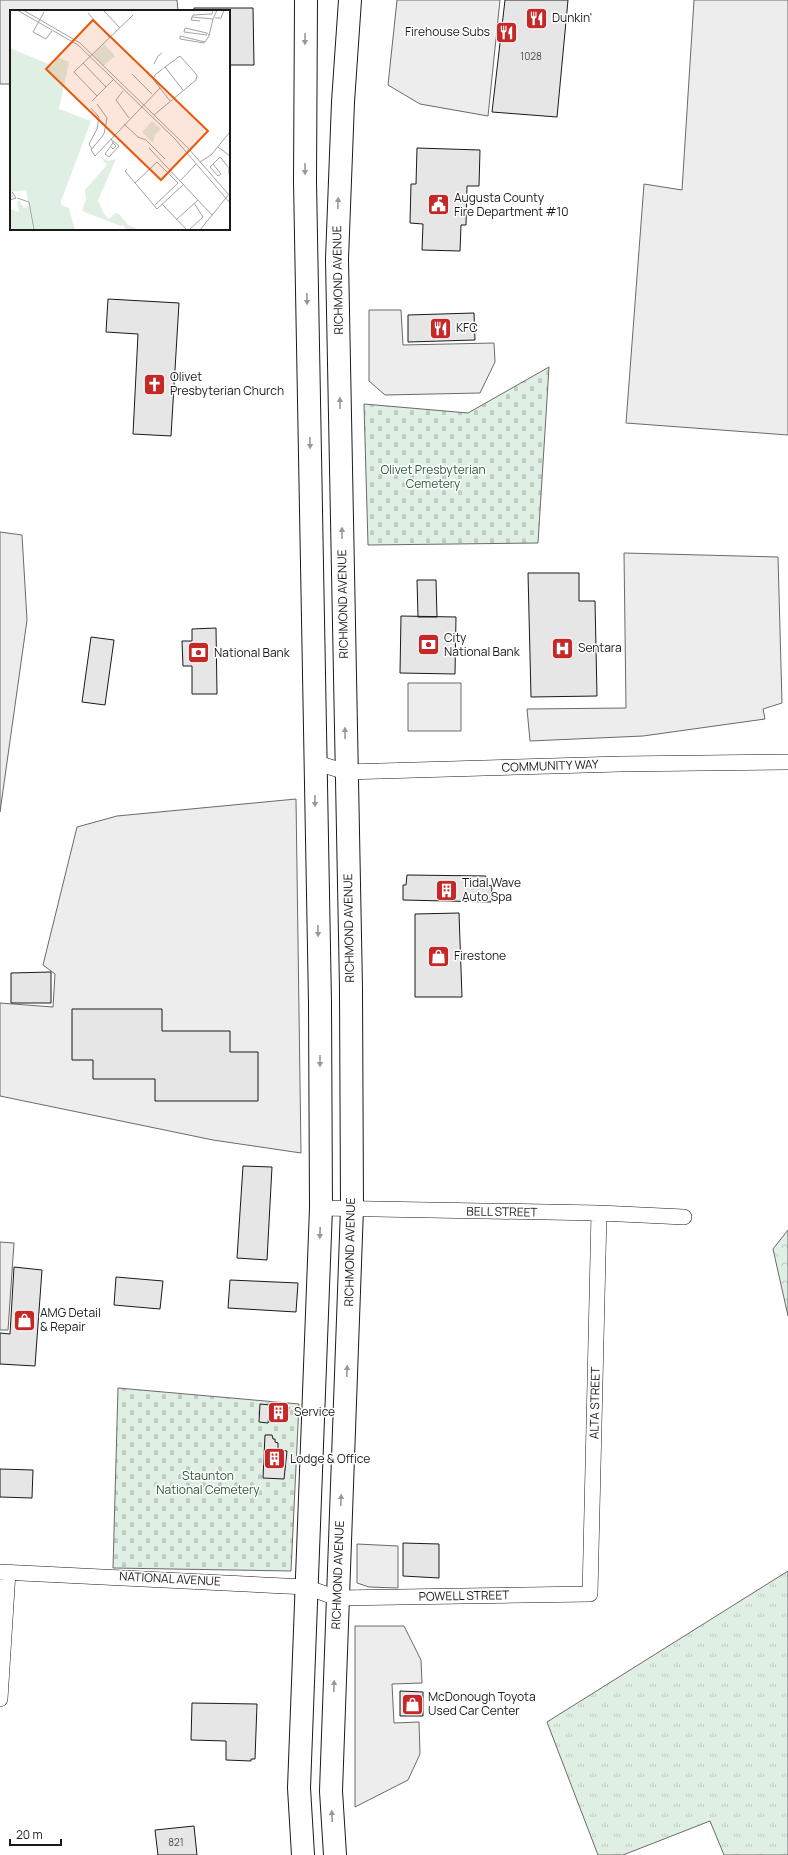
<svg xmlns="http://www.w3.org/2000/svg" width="788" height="1855" viewBox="0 0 788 1855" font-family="Manrope,sans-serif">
	<defs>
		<pattern id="forest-crowns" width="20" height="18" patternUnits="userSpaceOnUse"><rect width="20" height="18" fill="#e0efe3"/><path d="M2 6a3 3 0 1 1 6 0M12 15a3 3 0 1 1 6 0" fill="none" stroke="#c0ccc2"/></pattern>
		<pattern id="cemetery-stones" width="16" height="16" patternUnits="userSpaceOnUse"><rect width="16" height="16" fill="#e0efe3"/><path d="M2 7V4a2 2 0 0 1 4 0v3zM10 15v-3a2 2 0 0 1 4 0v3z" fill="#c0ccc2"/></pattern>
		<pattern id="park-tufts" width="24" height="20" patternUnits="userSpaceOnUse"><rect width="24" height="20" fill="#e0efe3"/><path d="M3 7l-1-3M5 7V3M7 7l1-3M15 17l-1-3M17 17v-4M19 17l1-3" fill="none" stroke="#c0ccc2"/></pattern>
	</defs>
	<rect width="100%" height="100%" fill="#fff"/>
	<path fill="url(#forest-crowns)" stroke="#6a6a6a" d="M 788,1230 L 788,1316 L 773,1249 Z"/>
	<path fill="url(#cemetery-stones)" stroke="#6a6a6a" d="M 549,367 L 538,543 L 368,545 L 364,404 L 468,413 Z
		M 118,1388 L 299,1404 L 291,1571 L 113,1568 Z"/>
	<path fill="url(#park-tufts)" stroke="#6a6a6a" d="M 788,1571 L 788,1855 L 724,1855 L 710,1821 L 623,1855 L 598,1855 L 547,1722 Z"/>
	<path fill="#ededed" stroke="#6a6a6a" d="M 0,0 L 177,0 L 178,11 L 11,11 L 11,84 L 0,84 Z
		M 397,0 L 500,0 L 488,116 L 420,104 L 388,85 Z
		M 694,0 L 788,0 L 788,435 L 626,423 L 644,184 L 682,190 Z
		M 369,310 L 401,310 L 403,345 L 494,343 L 495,362 L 480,393 L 385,395 L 369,381 Z
		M 0,532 L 22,535 L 27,620 L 0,812 Z
		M 624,553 L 778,557 L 782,703 L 763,709 L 765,719 L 643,736 L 530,741 L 527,709 L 626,708 Z
		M 408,683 L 461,683 L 461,731 L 408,731 Z
		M 296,799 L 301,1153 L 213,1140 L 0,1096 L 0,1003 L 53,1007 L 55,974 L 43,965 L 77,827 L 117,816 Z
		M 0,1242 L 14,1243 L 8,1330 L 0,1330 Z
		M 357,1544 L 398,1546 L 398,1588 L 369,1587 L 357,1583 Z
		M 355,1626 L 404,1626 L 421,1660 L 422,1683 L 392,1684 L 394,1723 L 419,1722 L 420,1754 L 408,1780 L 355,1807 Z"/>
	<path fill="#e6e6e6" stroke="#1a1a1a" d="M 505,0 L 568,0 L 557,117 L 492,112 Z
		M 194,8 L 253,8 L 254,65 L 229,65 L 229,11 L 194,11 Z
		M 417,148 L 480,150 L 479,186 L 467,186 L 466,225 L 461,225 L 460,251 L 422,250 L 423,224 L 410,223 L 411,184 L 416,184 Z
		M 108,299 L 179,303 L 171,436 L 133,434 L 138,334 L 106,332 Z
		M 474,313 L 475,340 L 408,342 L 408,315 Z
		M 528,573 L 579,573 L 579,601 L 595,601 L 597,696 L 531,697 Z
		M 417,580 L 436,580 L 437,617 L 418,617 Z
		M 401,616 L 456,617 L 455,674 L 400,673 Z
		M 216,628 L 217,694 L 192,694 L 192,666 L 183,666 L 182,641 L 192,641 L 192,629 Z
		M 91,637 L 114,640 L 105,705 L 82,702 Z
		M 407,875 L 486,876 L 487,885 L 492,886 L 491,902 L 403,900 L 403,885 L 406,885 Z
		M 459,913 L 462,997 L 415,997 L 415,914 Z
		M 51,972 L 51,1003 L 11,1003 L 11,973 Z
		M 72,1009 L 162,1009 L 162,1031 L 230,1031 L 230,1052 L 258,1052 L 258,1101 L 155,1101 L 155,1079 L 93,1079 L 93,1060 L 72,1060 Z
		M 243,1166 L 272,1167 L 267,1260 L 237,1258 Z
		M 14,1267 L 42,1270 L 35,1366 L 0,1364 L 0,1333 L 10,1334 Z
		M 116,1277 L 163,1281 L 160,1309 L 114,1305 Z
		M 230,1280 L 298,1283 L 296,1312 L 228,1308 Z
		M 260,1404 L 270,1405 L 268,1423 L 259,1422 Z
		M 270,1405 L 289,1407 L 288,1418 L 269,1417 Z
		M 265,1435 L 272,1435 L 273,1439 L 275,1439 L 275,1442 L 278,1443 L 278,1450 L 287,1451 L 284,1479 L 263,1478 Z
		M 0,1469 L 33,1470 L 32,1498 L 0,1497 Z
		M 403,1543 L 439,1544 L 439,1578 L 403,1576 Z
		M 400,1691 L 423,1692 L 423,1716 L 400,1716 Z
		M 192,1703 L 257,1704 L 255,1759 L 251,1759 L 251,1761 L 226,1760 L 226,1741 L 191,1740 Z
		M 194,1826 L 197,1855 L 158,1855 L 155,1830 Z"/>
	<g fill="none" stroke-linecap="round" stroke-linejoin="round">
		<defs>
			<path id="street" d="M 314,762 L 346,772 L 620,764 L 788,762
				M 321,1208 L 599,1213 L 684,1217
				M 0,1572 L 306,1587 L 337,1598 L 590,1594 L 599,1213
				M 0,1699 L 8,1572"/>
			<path id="primary" d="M 303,1855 L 299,1788 L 321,1208 L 320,1003 L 305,181 L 306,0
				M 335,1855 L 331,1791 L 352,1208 L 351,988 L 337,259 L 343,102 L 350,0"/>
		</defs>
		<use href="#street" stroke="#1a1a1a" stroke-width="16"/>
		<use href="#primary" stroke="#1a1a1a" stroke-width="24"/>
		<use href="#street" stroke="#fff" stroke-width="15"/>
		<use href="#primary" stroke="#fff" stroke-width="22"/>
	</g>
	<defs><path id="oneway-solid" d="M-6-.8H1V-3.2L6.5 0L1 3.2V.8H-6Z"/></defs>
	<g fill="#989898">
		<use href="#oneway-solid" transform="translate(305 39) rotate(91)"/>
		<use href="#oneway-solid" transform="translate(305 169) rotate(90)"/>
		<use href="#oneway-solid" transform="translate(338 203) rotate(-87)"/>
		<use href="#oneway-solid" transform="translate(307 299) rotate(89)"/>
		<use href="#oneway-solid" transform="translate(340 403) rotate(-91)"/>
		<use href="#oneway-solid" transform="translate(310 443) rotate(89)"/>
		<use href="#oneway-solid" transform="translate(342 533) rotate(-91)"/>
		<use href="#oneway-solid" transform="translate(345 733) rotate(-91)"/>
		<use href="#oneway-solid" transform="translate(315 801) rotate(89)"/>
		<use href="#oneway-solid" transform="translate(318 931) rotate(89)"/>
		<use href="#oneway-solid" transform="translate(320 1061) rotate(90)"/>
		<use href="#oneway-solid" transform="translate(320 1233) rotate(92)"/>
		<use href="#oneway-solid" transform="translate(347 1371) rotate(-88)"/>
		<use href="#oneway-solid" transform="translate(341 1500) rotate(-88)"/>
		<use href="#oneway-solid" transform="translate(334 1686) rotate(-88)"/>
		<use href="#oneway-solid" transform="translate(332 1816) rotate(-93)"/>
	</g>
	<defs>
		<symbol id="restaurant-square" viewBox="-11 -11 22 22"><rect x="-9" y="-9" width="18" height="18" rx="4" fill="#c62828" stroke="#fff"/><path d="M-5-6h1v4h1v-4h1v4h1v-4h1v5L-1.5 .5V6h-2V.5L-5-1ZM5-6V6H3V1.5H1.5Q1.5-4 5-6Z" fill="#fff"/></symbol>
		<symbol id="civic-square" viewBox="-11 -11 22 22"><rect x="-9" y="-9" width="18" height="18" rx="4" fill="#c62828" stroke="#fff"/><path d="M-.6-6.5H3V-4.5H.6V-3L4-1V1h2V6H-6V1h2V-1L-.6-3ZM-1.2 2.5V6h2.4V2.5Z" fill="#fff"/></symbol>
		<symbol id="church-square" viewBox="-11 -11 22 22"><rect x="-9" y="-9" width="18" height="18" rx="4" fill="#c62828" stroke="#fff"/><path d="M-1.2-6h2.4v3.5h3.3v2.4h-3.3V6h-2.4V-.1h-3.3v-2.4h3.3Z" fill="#fff"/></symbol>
		<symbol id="bank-square" viewBox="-11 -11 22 22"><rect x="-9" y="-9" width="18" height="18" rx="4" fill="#c62828" stroke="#fff"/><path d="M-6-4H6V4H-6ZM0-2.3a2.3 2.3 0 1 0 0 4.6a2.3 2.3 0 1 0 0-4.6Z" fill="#fff"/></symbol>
		<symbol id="hospital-square" viewBox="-11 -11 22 22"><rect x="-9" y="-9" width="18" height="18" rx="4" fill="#c62828" stroke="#fff"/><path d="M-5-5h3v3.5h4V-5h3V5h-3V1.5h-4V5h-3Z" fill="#fff"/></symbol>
		<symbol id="building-square" viewBox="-11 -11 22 22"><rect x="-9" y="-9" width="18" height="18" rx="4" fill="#c62828" stroke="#fff"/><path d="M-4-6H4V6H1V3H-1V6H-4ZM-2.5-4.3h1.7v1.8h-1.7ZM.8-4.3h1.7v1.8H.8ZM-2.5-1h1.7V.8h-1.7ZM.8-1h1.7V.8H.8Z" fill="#fff"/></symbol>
		<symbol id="shop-square" viewBox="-11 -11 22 22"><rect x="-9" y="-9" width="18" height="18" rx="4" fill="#c62828" stroke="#fff"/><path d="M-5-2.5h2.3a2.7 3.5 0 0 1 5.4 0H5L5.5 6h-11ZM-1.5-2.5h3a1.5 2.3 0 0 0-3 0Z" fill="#fff"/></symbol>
	</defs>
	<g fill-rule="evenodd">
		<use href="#restaurant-square" x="524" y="6" width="25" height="25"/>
		<use href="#restaurant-square" x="494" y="20" width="25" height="25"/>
		<use href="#civic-square" x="426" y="192" width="25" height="25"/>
		<use href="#restaurant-square" x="428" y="316" width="25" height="25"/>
		<use href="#church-square" x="142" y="372" width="25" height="25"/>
		<use href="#bank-square" x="416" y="632" width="25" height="25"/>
		<use href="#hospital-square" x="550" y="636" width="25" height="25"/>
		<use href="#bank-square" x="186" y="640" width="25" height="25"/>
		<use href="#building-square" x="434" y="878" width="25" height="25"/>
		<use href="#shop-square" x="426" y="944" width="25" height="25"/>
		<use href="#shop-square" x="12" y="1308" width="25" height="25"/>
		<use href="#building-square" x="266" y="1400" width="25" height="25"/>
		<use href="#building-square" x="262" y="1446" width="25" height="25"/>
		<use href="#shop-square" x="400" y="1692" width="25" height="25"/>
	</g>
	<g text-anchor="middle" stroke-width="3" stroke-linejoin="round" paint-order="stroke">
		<g font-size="10" fill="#4d4d4d">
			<text x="531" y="60">1028</text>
			<text x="176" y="1846">821</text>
		</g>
		<g font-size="12" fill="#1a1a1a" stroke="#fff" text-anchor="start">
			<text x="552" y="22">Dunkin'</text>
			<text x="490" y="36" text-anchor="end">Firehouse Subs</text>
			<text x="454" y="202">Augusta County<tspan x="454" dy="14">Fire Department #10</tspan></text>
			<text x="456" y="332">KFC</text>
			<text x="170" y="381">Olivet<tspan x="170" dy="14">Presbyterian Church</tspan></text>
			<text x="444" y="642">City<tspan x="444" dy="14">National Bank</tspan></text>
			<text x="578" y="652">Sentara</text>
			<text x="214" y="657">National Bank</text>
			<text x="462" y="887">Tidal Wave<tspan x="462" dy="14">Auto Spa</tspan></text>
			<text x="454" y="960">Firestone</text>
			<text x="40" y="1317">AMG Detail<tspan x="40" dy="14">&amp; Repair</tspan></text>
			<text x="294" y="1416">Service</text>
			<text x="290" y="1463">Lodge &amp; Office</text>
			<text x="428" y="1701">McDonough Toyota<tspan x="428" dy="14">Used Car Center</tspan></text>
		</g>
		<g font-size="12" fill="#1a1a1a" stroke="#fff">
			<text transform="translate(338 280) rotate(-91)" y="4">RICHMOND AVENUE</text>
			<text transform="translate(343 604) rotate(-91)" y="4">RICHMOND AVENUE</text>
			<text transform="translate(550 766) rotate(-2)" y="4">COMMUNITY WAY</text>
			<text transform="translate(349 928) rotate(-91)" y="4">RICHMOND AVENUE</text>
			<text transform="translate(502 1212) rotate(1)" y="4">BELL STREET</text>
			<text transform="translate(350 1252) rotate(-89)" y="4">RICHMOND AVENUE</text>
			<text transform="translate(595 1403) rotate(-89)" y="4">ALTA STREET</text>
			<text transform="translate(338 1575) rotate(-88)" y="4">RICHMOND AVENUE</text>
			<text transform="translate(170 1579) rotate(3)" y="4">NATIONAL AVENUE</text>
			<text transform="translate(464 1596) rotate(-1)" y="4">POWELL STREET</text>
		</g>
		<g font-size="12" fill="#2b5a34" stroke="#fff">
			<text x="433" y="474">Olivet Presbyterian<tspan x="433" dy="14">Cemetery</tspan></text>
			<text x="208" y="1480">Staunton<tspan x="208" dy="14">National Cemetery</tspan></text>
		</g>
	</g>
	<g transform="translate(10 10)">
		<rect width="220" height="220" fill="#fff"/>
		<path d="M 89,146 L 98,151 L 106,149 L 88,190 L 94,204 L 99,209 L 105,203 L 109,204 L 118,215 L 130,220 L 116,220 L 113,215 L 111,216 L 72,201 L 76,189 L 75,180 L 97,155 ZM 12,190 L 10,192 L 14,198 L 19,196 L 23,220 L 0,220 L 0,199 L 9,202 L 7,192 Z" fill="#e0efe3"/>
		<path d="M 94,34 L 105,46 L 93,56 L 83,45 ZM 142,111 L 151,119 L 145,125 L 143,133 L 132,122 Z" fill="#e0efe3"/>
		<path d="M 0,38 L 43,56 L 47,47 L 59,52 L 49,99 L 81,111 L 51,191 L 51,195 L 59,198 L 65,220 L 24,220 L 16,180 L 1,182 L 5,188 L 0,189 ZM 19,204 L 22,220 L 5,220 L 11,205 Z" fill="#e0efe3"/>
		<path fill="none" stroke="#a3a3a3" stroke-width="1" d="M 7,0 L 68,35 L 165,129 L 220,193M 13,0 L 70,33 L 178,138 L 220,186M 93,0 L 110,18M 78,3 L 100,28M 183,5 L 182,7 L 203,9 L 207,0M 183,5 L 202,4 L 203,0M 182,7 L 181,10 L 190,11M 205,8 L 211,8 L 214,0M 23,22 L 36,29 L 42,21M 23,22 L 34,2M 197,25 L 174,22 L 175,18 L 197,23 L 199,25M 195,32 L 170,26 L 170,29 L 194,33 L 195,32 L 199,26 L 203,9M 73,53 L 96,77M 144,54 L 148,46 L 152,43M 122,64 L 142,84M 113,81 L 106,90 L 119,108M 87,86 L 64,62 L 123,5M 82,91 L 103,70M 160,91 L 143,69 L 145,65 L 155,57 L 173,80M 87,94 L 97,108 L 94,124 L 81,140 L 85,146 L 150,78M 81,98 L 89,107 L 87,119 L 79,134 L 82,139M 144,105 L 186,70 L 187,65 L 170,46 L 155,57M 114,114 L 128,127 L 136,130 L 155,149M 101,128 L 103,133 L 95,144 L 99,147 L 109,136 L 103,131M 100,136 L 103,139 L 106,136 L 103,133M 208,137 L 220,146M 139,138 L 202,205M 190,152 L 201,145 L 220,122M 203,154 L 211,164 L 208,166M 117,159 L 115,161 L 147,199 L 174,174M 208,166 L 200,157 L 210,147 L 219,158 L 219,164M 171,170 L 186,154M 125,173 L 147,152M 7,188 L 19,192 L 24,220M 0,190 L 6,188 L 2,182M 152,194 L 177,220M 145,195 L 168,173 L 147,152M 166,210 L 188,190M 179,220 L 193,207 L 184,193M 190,220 L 220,183"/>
		<path fill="#e8590c" fill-opacity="0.15" stroke="#e8590c" stroke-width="2" d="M 83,10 L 198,121 L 151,170 L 36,59 Z"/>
		<rect width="220" height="220" fill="none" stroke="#1a1a1a" stroke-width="2"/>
	</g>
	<path d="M10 1839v6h51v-6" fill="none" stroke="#1a1a1a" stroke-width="2"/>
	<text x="16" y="1839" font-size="12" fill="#1a1a1a" stroke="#ffffff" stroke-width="3" paint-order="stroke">20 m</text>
</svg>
